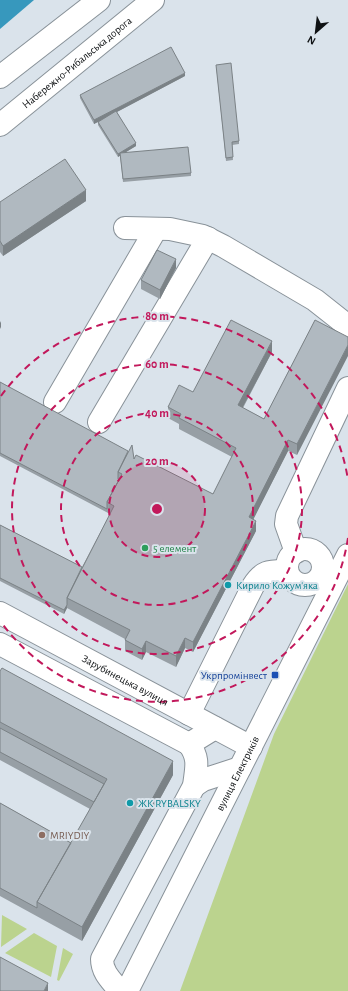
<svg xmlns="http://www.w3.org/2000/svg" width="348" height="991" viewBox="0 0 348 991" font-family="'Alegreya Sans',sans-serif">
	<rect width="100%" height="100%" fill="#dae3eb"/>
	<path fill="#bbd38e" d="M 348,584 L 348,991 L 180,991 L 274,734 Z
		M 2,915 L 27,929 L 1,947 Z
		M 34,933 L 57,946 L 51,977 L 5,953 Z
		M 63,948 L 73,954 L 59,981 L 57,980 Z"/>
	<path fill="#3798bd" d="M 0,0 L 34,0 L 0,29 Z"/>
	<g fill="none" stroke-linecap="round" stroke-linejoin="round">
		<defs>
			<g id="minor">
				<path d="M 125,228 L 170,229 L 203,236 L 223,246 L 315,300 L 348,326"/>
				<path d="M 55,402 L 156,229"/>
				<path d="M 99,422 L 208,238"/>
				<circle cx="305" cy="567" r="18"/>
				<path d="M 296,552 L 286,524 L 287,516 L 348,388"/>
				<path id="s1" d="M 0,613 L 251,747"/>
				<path d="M 0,644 L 189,744"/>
				<path d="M 189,714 L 253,586 C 263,570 270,571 287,571"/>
				<path d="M 194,786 L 203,780 L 240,768"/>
				<path d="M 120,991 C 112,981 102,973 102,959 L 194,786 C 196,768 200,759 189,744 L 215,728"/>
				<path id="s2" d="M 127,991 L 348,555"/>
			</g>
			<g id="major">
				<path d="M 0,77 L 99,0"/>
				<path id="s3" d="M 0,125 L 153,0"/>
			</g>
		</defs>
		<use href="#minor" stroke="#899299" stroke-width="24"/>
		<use href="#major" stroke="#899299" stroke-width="24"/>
		<use href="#minor" stroke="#fff" stroke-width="22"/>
		<use href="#major" stroke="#fff" stroke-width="22"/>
	</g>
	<path fill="#979fa5" d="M 216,65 L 239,141 L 239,144 L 232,145 L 233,160 L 226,161 Z
		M 185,76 L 117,112 L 136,146 L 124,153 L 191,173 L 191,176 L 123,182 L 120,155 L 118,157 L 98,125 L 98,122 L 105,118 L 94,124 L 80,98 L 80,95 Z
		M 86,201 L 3,256 L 0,252 L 0,202 Z
		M 176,268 L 160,299 L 141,289 L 141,280 Z
		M 315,320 L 297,455 L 288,451 L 253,519 L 256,531 L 193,652 L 185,648 L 176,667 L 146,652 L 142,660 L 125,651 L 125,639 L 67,608 L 64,614 L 0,581 L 0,525 L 82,567 L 110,514 L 0,456 L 0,382 L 134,459 L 213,494 L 232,457 L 179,429 L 179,424 L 168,418 L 168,407 L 193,392 L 272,352 L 243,408 L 264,419 Z
		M 0,671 L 173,775 L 82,941 L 0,896 L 0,803 L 71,843 L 90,809 L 0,760 Z"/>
	<path fill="#7b8286" d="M 185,73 L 185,76 L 94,124 L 94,120 Z
		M 136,143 L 136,146 L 118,157 L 118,154 Z
		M 86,190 L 86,201 L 3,256 L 3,246 Z
		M 176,259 L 176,268 L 160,299 L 160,290 Z
		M 1,321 L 1,327 L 0,329 L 0,323 Z
		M 272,341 L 272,352 L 238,416 L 238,405 Z
		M 348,345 L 348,356 L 297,455 L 297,444 Z
		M 288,440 L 288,451 L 249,528 L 249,517 Z
		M 256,521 L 256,531 L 193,652 L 193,642 Z
		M 67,605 L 67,608 L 64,614 L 64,610 Z
		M 185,638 L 185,648 L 176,667 L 176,656 Z
		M 146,641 L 146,652 L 142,660 L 142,649 Z
		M 173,761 L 173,775 L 82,941 L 82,927 Z
		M 48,983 L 48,991 L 44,991 Z"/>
	<path fill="#b0b9c0" stroke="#7b8286" d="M 171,47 L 185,73 L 94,120 L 80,95 Z
		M 231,63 L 239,141 L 232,142 L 233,157 L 226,158 L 216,65 Z
		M 116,111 L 136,143 L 118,154 L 98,122 Z
		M 188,147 L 191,173 L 123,179 L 120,153 Z
		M 65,159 L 86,190 L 3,246 L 0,241 L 0,202 Z
		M 157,250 L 176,259 L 160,290 L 141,280 Z
		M 231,320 L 272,341 L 238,405 L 264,419 L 315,320 L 348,337 L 348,345 L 297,444 L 288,440 L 249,517 L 256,521 L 193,642 L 185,638 L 176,656 L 146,641 L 142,649 L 125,640 L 130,630 L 67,598 L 114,506 L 107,502 L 122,474 L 118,472 L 132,445 L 134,459 L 136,455 L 213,494 L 236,448 L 179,418 L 181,414 L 168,407 L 179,385 L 193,392 Z
		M 0,382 L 128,451 L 118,472 L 118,479 L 119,480 L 107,502 L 107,509 L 0,453 Z
		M 0,525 L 82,567 L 67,598 L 67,605 L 64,610 L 0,578 Z
		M 2,668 L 173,761 L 82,927 L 37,902 L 107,779 L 0,722 L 0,671 Z
		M 0,728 L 104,784 L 94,802 L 0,752 Z
		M 0,803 L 71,843 L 37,902 L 37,908 L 0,888 Z
		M 0,957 L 48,983 L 44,991 L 0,991 Z"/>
	<circle cx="157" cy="509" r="48" fill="#c2185b" fill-opacity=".12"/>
	<g fill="none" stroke="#c2185b" stroke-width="2" stroke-dasharray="7 5">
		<circle cx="157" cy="509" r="48"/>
		<circle cx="157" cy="509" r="96"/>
		<circle cx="157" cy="509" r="145"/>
		<path d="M348 538A193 193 0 0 1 1 622M1 396A193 193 0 0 1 348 480"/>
	</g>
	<circle fill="#2e9e5b" stroke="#dae3eb" stroke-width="1.5" cx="145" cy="548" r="4"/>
	<g fill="#0f9aa8" stroke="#dae3eb" stroke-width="1.5">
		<circle cx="228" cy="585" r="4"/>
		<circle cx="130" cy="803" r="4"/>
	</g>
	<rect fill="#1a4fb4" stroke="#dae3eb" stroke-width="1.5" x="271" y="671" width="8" height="8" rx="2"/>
	<circle fill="#8d6e63" stroke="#dae3eb" stroke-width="1.5" cx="42" cy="835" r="4"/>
	<g text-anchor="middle" stroke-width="4" stroke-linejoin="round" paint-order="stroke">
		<g font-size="11" fill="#0f1214" stroke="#dae3eb">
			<text dy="4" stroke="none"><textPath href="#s3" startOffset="99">Набережно-Рибальська дорога</textPath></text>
			<text dy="4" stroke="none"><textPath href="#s1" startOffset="142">Зарубинецька вулиця</textPath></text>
			<text dy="4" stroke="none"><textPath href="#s2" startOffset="244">вулиця Електриків</textPath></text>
		</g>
		<g font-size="11" fill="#27864d" stroke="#dae3eb" text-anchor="start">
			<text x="153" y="552">5 елемент</text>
		</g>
		<g font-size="11" fill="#0d838f" stroke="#dae3eb" text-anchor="start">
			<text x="236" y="589">Кирило Кожум'яка</text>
			<text x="138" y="807">ЖК RYBALSKY</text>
		</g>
		<g font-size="11" fill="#164399" stroke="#dae3eb" text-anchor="end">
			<text x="267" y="679">Укрпромінвест</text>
		</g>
		<g font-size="11" fill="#785e54" stroke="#dae3eb" text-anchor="start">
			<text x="50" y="839">MRIYDIY</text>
		</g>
	</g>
	<circle cx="157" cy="509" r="6" fill="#c2185b" stroke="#dae3eb" stroke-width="2"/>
	<g font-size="12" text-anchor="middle" font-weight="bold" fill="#c2185b" stroke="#dae3eb" stroke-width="4" stroke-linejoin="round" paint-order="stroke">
		<text x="157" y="320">80 m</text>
		<text x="157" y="368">60 m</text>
		<text x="157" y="417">40 m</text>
		<text x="157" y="465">20 m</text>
	</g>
	<g transform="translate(316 32) rotate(208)" stroke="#dae3eb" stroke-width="3" paint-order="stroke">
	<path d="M0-3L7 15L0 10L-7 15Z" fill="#0f1214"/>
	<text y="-6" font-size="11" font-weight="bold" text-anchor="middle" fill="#0f1214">N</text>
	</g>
</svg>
